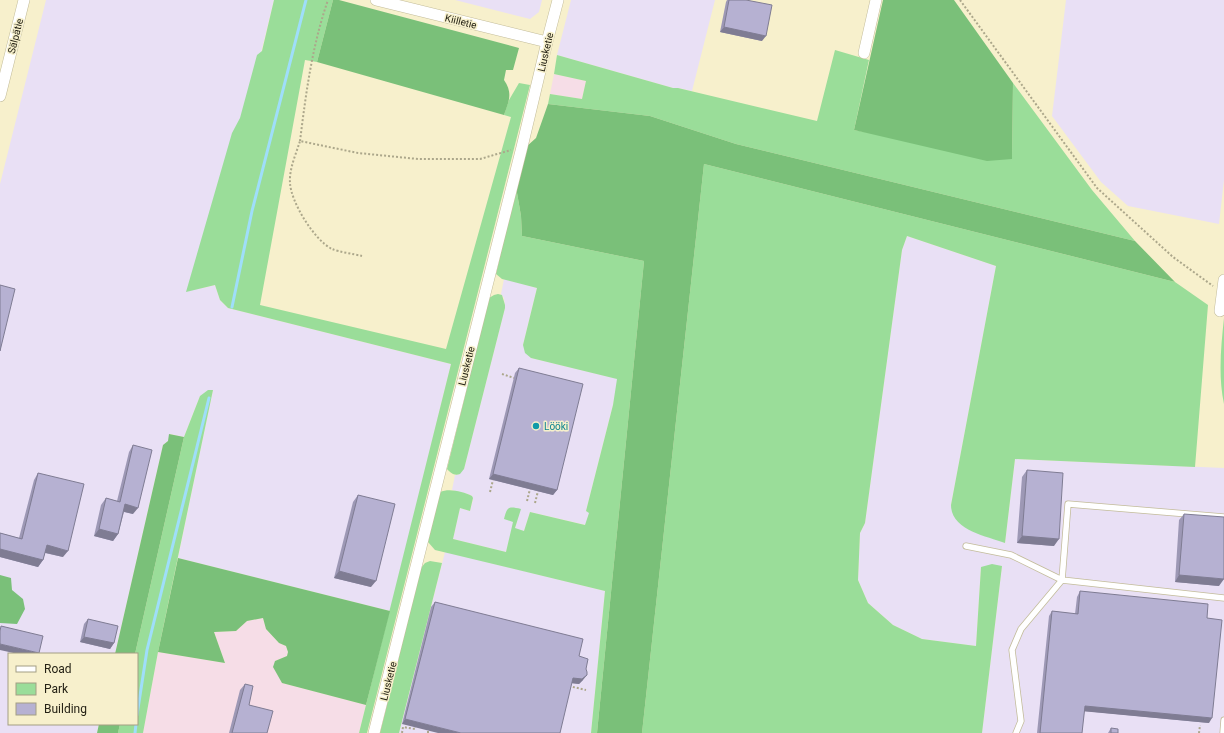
<svg xmlns="http://www.w3.org/2000/svg" width="1224" height="733" viewBox="0 0 1224 733" font-family="Roboto,sans-serif">
	<rect width="100%" height="100%" fill="#f7f0cc"/>
	<path fill="#f6dde7" d="M 554,74 L 586,81 L 582,99 L 550,94 Z
		M 263,618 L 266,629 L 279,643 L 286,646 L 288,652 L 287,656 L 275,661 L 282,683 L 366,705 L 359,733 L 143,733 L 158,652 L 225,663 L 214,632 L 236,631 L 247,621 Z"/>
	<path fill="#e9e0f5" d="M 46,0 L 274,0 L 203,288 L 215,285 L 220,300 L 228,308 L 451,364 L 390,611 L 178,558 L 213,390 L 200,396 L 184,437 L 170,434 L 168,441 L 163,445 L 115,654 L 9,654 L 9,724 L 99,724 L 97,733 L 0,733 L 0,184 Z
		M 455,0 L 542,0 L 539,12 L 530,19 Z
		M 571,0 L 715,0 L 692,91 L 678,88 L 673,88 L 557,55 Z
		M 1066,0 L 1224,0 L 1224,180 L 1219,224 L 1128,206 L 1101,182 L 1052,116 Z
		M 907,236 L 996,266 L 951,505 L 1005,543 L 1015,459 L 1224,468 L 1224,733 L 982,733 L 1002,566 L 981,567 L 976,646 L 922,639 L 893,625 L 868,603 L 858,580 L 860,533 L 865,523 L 902,250 Z
		M 504,279 L 537,288 L 523,345 L 531,358 L 618,379 L 613,405 L 586,511 L 590,512 L 586,525 L 530,512 L 524,531 L 515,529 L 520,509 L 505,519 L 514,521 L 506,552 L 453,539 L 460,508 L 470,511 L 473,500 L 472,496 L 468,494 L 452,490 L 455,475 L 457,475 L 464,469 L 505,308 L 504,298 L 501,294 Z
		M 445,552 L 605,591 L 591,733 L 399,733 Z"/>
	<path fill="#9add99" d="M 274,0 L 333,0 L 317,62 L 305,60 L 260,305 L 446,349 L 511,117 L 504,115 L 509,100 L 519,83 L 530,85 L 367,733 L 359,733 L 451,364 L 228,308 L 220,300 L 215,285 L 186,292 L 232,133 L 240,118 L 257,55 L 262,51 Z
		M 835,50 L 869,60 L 854,130 L 1012,158 L 1013,83 L 1092,190 L 1135,241 L 736,144 L 650,116 L 548,104 L 550,94 L 582,99 L 586,81 L 554,74 L 557,55 L 673,88 L 678,88 L 817,121 Z
		M 704,164 L 1175,282 L 1208,305 L 1195,467 L 1015,459 L 1005,543 C 986,536 951,530 951,505 L 996,266 L 907,236 L 902,250 L 865,523 L 860,533 L 858,580 L 868,603 L 893,625 L 922,639 L 976,646 L 981,567 L 992,564 L 1002,566 L 982,733 L 642,733 Z
		M 516,187 L 521,216 L 522,236 L 644,261 L 597,733 L 591,733 L 605,591 L 435,550 L 428,542 L 440,492 C 450,488 463,492 472,496 L 473,498 L 470,511 L 460,508 L 453,539 L 506,552 L 513,522 L 504,519 C 507,507 508,506 521,509 L 515,528 L 524,531 L 530,512 L 585,525 L 589,513 L 586,511 L 613,405 L 617,379 L 531,358 L 525,353 L 523,345 L 537,288 L 502,279 L 496,274 Z
		M 498,294 L 502,295 L 505,305 L 505,308 L 464,469 L 460,474 C 454,476 451,473 447,469 L 489,298 L 494,295 Z
		M 1224,318 L 1224,404 C 1218,376 1221,346 1224,318 Z
		M 208,390 L 213,390 L 158,652 L 143,733 L 118,733 L 120,724 L 137,724 L 137,654 L 135,654 L 184,437 L 200,396 Z
		M 430,561 L 442,563 L 399,733 L 380,733 L 421,568 L 425,563 Z"/>
	<path fill="#7ac079" d="M 333,0 L 339,0 L 519,48 L 513,70 L 506,70 L 504,80 C 513,93 509,101 504,115 L 317,62 Z
		M 883,0 L 954,0 L 1013,83 L 1012,159 L 987,161 L 854,130 Z
		M 548,104 L 650,116 L 736,144 L 1135,241 L 1175,282 L 704,164 L 642,733 L 597,733 L 644,261 L 522,236 L 521,216 L 516,187 L 526,147 L 536,138 Z
		M 169,434 L 184,437 L 135,654 L 115,654 L 163,445 L 168,441 Z
		M 178,558 L 390,611 L 366,705 L 282,683 L 273,667 L 275,661 L 287,656 L 288,652 L 286,646 L 279,643 L 266,629 L 263,618 L 247,621 L 236,631 L 214,632 L 225,663 L 158,652 Z
		M 0,575 L 11,578 L 12,590 L 23,599 L 25,609 L 17,624 L 0,623 Z
		M 99,724 L 120,724 L 118,733 L 97,733 Z"/>
	<g fill="none" stroke-linecap="round" stroke-linejoin="round">
		<path stroke="#9fdefa" stroke-width="3" d="M 232,307 L 252,211 L 306,0
			M 137,715 L 147,650 L 209,398
			M 135,733 L 136,724"/>
		<defs>
			<path id="lane" d="M 1224,517 L 1068,504 L 1062,580 L 1224,598
				M 966,546 L 1011,555 L 1062,580 L 1021,629 L 1012,650 L 1021,721 L 1016,733
				M 1223,733 L 1224,720"/>
			<path id="street" d="M 376,0 L 547,42
				M 864,53 L 876,0
				M 0,96 L 24,0
				M 1220,311 L 1224,280
				M 374,733 L 522,147 L 547,42 L 558,0"/>
		</defs>
		<use href="#lane" stroke="#c3bc9a" stroke-width="7"/>
		<use href="#street" stroke="#c3bc9a" stroke-width="12"/>
		<path stroke="#aca78b" stroke-width="2" stroke-dasharray="2 2" stroke-linecap="butt" d="M 960,0 L 1097,188 L 1173,257 L 1213,286
			M 300,141 C 306,93 312,46 328,0
			M 362,256 C 354,254 339,252 332,249 C 314,240 291,202 290,183 C 289,169 296,154 300,141 L 358,153 L 418,159 L 480,159 L 511,150
			M 502,374 L 514,378
			M 490,492 L 493,480
			M 527,501 L 530,489
			M 535,503 L 538,491
			M 569,686 L 586,690
			M 402,733 L 403,727 L 415,729 L 415,727
			M 428,733 L 428,731
			M 1199,733 L 1200,725"/>
		<use href="#lane" stroke="#fff" stroke-width="5.5"/>
		<use href="#street" stroke="#fff" stroke-width="11"/>
	</g>
	<path fill="#9d98b5" d="M 727,0 L 746,0 L 762,41 L 720,32 L 726,2 Z
		M 519,368 L 557,490 L 553,495 L 489,479 L 515,373 Z
		M 133,445 L 133,514 L 124,512 L 118,534 L 113,541 L 94,536 L 101,505 L 106,498 L 117,501 L 129,452 Z
		M 1027,470 L 1054,546 L 1017,543 L 1022,477 Z
		M 38,473 L 63,557 L 45,553 L 43,560 L 38,567 L 0,557 L 0,533 L 19,538 L 34,480 Z
		M 358,495 L 371,587 L 334,578 L 353,502 Z
		M 1184,514 L 1219,586 L 1175,582 L 1179,520 Z
		M 1080,591 L 1207,618 L 1209,723 L 1084,711 L 1082,733 L 1037,733 L 1049,616 L 1052,611 L 1075,614 L 1077,597 Z
		M 435,602 L 579,656 L 583,680 L 579,684 L 572,683 L 402,724 L 431,607 Z
		M 88,619 L 114,643 L 110,649 L 80,642 L 84,624 Z
		M 245,684 L 249,705 L 267,733 L 229,733 L 240,690 Z
		M 1111,728 L 1118,733 L 1108,733 Z"/>
	<path fill="#7f7c93" d="M 724,27 L 766,36 L 762,41 L 720,32 Z
		M 493,474 L 557,490 L 553,495 L 489,479 Z
		M 125,504 L 138,508 L 133,514 L 121,511 Z
		M 99,529 L 118,534 L 113,541 L 94,536 Z
		M 1022,536 L 1059,539 L 1054,546 L 1017,543 Z
		M 47,545 L 68,551 L 63,557 L 42,552 Z
		M 0,549 L 43,560 L 38,567 L 0,557 Z
		M 339,571 L 376,581 L 371,587 L 334,578 Z
		M 1179,575 L 1224,579 L 1219,586 L 1175,582 Z
		M 84,637 L 114,643 L 110,649 L 80,642 Z
		M 0,644 L 39,653 L 39,654 L 18,654 L 0,650 Z
		M 587,675 L 583,680 L 579,684 L 570,683 L 573,678 Z
		M 1085,706 L 1212,718 L 1209,723 L 1081,711 Z
		M 405,719 L 461,733 L 438,733 L 402,724 Z"/>
	<path fill="#b6b1d2" stroke="#7f7c93" d="M 729,0 L 746,0 L 772,5 L 766,36 L 724,27 Z
		M 0,285 L 15,289 L 0,351 Z
		M 519,368 L 583,384 L 557,490 L 493,474 Z
		M 133,445 L 152,450 L 138,508 L 125,504 L 118,534 L 99,529 L 106,498 L 120,502 Z
		M 1027,470 L 1063,473 L 1059,539 L 1022,536 Z
		M 38,473 L 84,484 L 68,551 L 47,545 L 43,560 L 0,549 L 0,533 L 22,539 Z
		M 358,495 L 395,504 L 376,581 L 339,571 Z
		M 1184,514 L 1224,517 L 1224,579 L 1179,575 Z
		M 1080,591 L 1208,604 L 1207,618 L 1222,620 L 1212,718 L 1085,706 L 1082,733 L 1040,733 L 1052,611 L 1078,614 Z
		M 435,602 L 583,639 L 579,656 L 588,659 L 586,669 L 587,672 L 587,675 L 582,679 L 573,678 L 560,733 L 461,733 L 405,719 Z
		M 88,619 L 118,626 L 114,643 L 84,637 Z
		M 1,626 L 43,636 L 39,653 L 0,644 L 0,631 Z
		M 245,684 L 253,686 L 249,705 L 273,711 L 267,733 L 232,733 Z
		M 1111,728 L 1118,729 L 1118,733 L 1111,733 Z"/>
	<circle fill="#0f9aa8" stroke="#f7f0cc" stroke-width="1.5" cx="536" cy="426" r="4"/>
	<g text-anchor="middle" stroke-width="3" stroke-linejoin="round" paint-order="stroke">
		<g font-size="10" fill="#252215" stroke="#f7f0cc">
			<text transform="translate(461 21) rotate(14)" y="4">Kiilletie</text>
			<text transform="translate(15 36) rotate(-76)" y="4">Sälpätie</text>
			<text transform="translate(545 52) rotate(-77)" y="4">Liusketie</text>
			<text transform="translate(466 366) rotate(-76)" y="4">Liusketie</text>
			<text transform="translate(388 681) rotate(-76)" y="4">Liusketie</text>
		</g>
		<g font-size="10" fill="#0d838f" stroke="#f7f0cc" text-anchor="start">
			<text x="544" y="430">Lööki</text>
		</g>
	</g>
	<rect x="8" y="653" width="130" height="72" fill="#f7f0cc" stroke="#a39e83"/>
	<rect x="16" y="666" width="20" height="6" fill="#ffffff" stroke="#a39e83"/>
	<text x="44" y="673" font-size="12" fill="#252215">Road</text>
	<rect x="16" y="683" width="20" height="12" fill="#9add99" stroke="#a39e83"/>
	<text x="44" y="693" font-size="12" fill="#252215">Park</text>
	<rect x="16" y="703" width="20" height="12" fill="#b6b1d2" stroke="#a39e83"/>
	<text x="44" y="713" font-size="12" fill="#252215">Building</text>
</svg>
